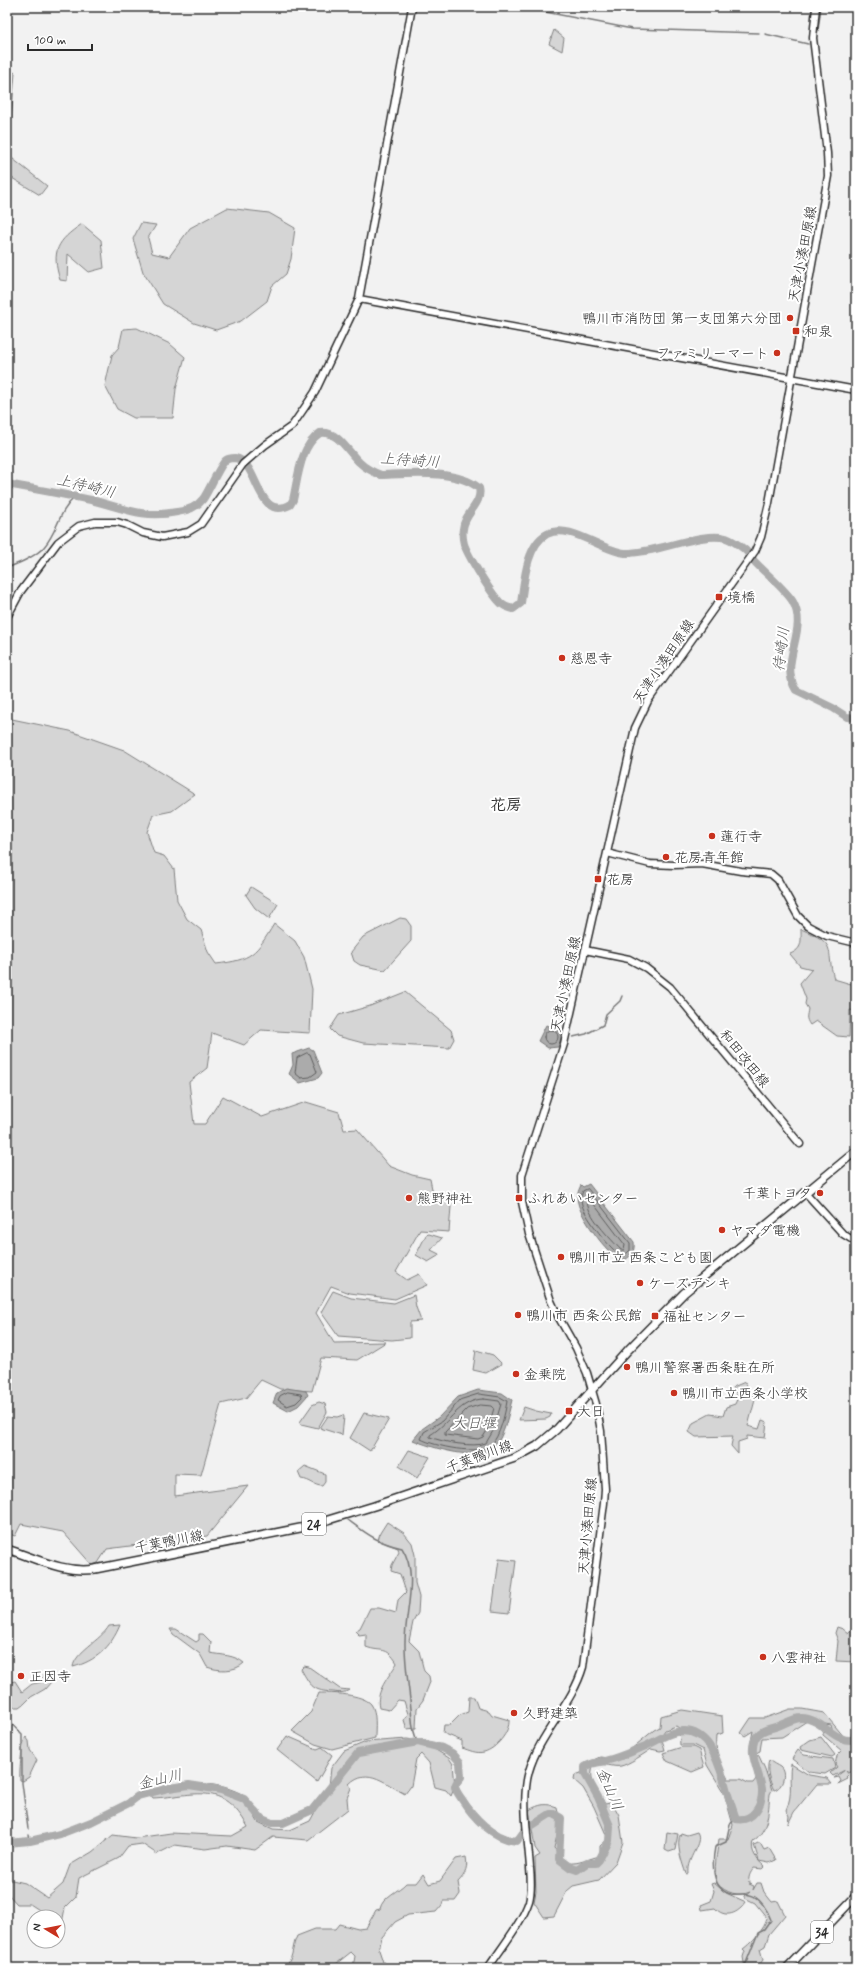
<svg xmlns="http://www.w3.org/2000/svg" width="863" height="1975" viewBox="0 0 863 1975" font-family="Mynerve,'Klee One',sans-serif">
	<rect width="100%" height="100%" fill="#f2f2f2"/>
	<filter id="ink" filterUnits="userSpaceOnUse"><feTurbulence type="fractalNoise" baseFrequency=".025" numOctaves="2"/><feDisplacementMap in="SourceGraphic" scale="8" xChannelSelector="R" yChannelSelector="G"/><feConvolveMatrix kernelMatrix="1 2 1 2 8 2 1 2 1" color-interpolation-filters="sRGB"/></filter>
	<g filter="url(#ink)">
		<path fill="#d5d5d5" stroke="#808080" d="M 554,30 L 564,38 L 562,51 L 549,44 Z
			M 7,67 L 15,73 L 8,155 L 47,186 L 40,195 L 7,175 Z
			M 227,208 L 269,213 L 295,228 L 291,259 L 286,274 L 272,286 L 267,301 L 241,321 L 216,330 L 194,323 L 163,304 L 143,272 L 133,239 L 141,223 L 156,225 L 148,238 L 152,253 L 169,257 L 190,228 Z
			M 82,224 L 101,240 L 104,268 L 89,272 L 68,254 L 67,281 L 60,280 C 51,251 57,241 82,224 Z
			M 137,328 L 170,344 L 185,357 L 176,389 L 173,418 L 134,418 L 117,409 L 105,386 L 112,355 L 119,347 L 123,329 Z
			M 7,718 L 70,731 L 124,750 L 195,794 L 172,811 L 153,815 L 147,832 L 154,853 L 164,856 L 174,869 L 177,900 L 187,919 L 201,930 L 208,952 L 216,964 C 252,960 256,954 274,924 L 295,941 L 304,957 L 312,989 L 310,1033 L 261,1030 L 244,1045 L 212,1033 L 207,1068 L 189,1082 L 194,1124 L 205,1124 L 223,1096 L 262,1117 L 306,1102 L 339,1112 L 344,1130 L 357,1129 L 389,1166 L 412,1175 L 430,1179 L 433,1194 L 452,1194 L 449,1232 L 420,1230 L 396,1272 L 407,1280 L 419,1274 L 427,1285 L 395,1299 L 350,1293 L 331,1286 L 316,1313 L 334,1343 L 386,1342 L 357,1360 L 321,1358 L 312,1391 L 280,1389 L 261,1380 L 246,1398 L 221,1404 L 201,1475 L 175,1474 L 175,1496 L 248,1486 L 207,1536 L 107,1549 L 98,1563 L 92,1565 L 63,1532 L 21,1524 L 15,1536 L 7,1533 Z
			M 251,887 L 278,904 L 269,919 L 255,908 L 246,895 Z
			M 400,918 L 406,919 L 411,926 L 411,941 L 385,970 L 360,965 L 354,961 L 351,952 L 363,937 Z
			M 801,929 C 839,945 825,947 834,979 L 851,984 L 856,983 L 856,1011 L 850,1010 L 849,1037 L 837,1036 L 816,1021 L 810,1025 C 805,1018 807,1016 808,1009 L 805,1004 L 806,999 L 800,983 L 812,969 L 800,966 L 790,954 C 803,949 801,941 801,929 Z
			M 405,992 L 451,1030 L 454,1039 L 449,1048 L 363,1043 L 337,1036 L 330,1029 L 339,1015 L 370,1006 Z
			M 429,1234 L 442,1238 L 431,1250 L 439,1254 L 438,1256 L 428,1262 L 416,1255 L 426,1235 Z
			M 333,1291 L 351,1298 L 394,1303 L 414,1295 L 416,1307 L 421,1321 L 410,1322 L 410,1338 L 392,1340 L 338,1336 L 321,1312 Z
			M 476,1350 L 493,1355 L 501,1363 L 500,1365 L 486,1373 L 473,1370 Z
			M 745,1382 L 755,1400 L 748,1426 L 759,1429 L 762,1420 L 767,1422 L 765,1438 L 747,1436 L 747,1439 L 738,1442 L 738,1454 L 731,1446 L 733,1436 L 696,1437 L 689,1432 L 693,1423 L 710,1414 L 723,1416 L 726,1407 L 735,1404 L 738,1397 L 733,1387 Z
			M 319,1402 L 325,1404 L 327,1412 L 318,1428 L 301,1424 L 300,1422 L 312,1405 Z
			M 524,1407 L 536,1411 L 551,1414 L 550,1417 L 546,1419 L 519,1420 Z
			M 364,1413 L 389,1419 L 370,1451 L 350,1438 Z
			M 343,1415 L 344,1417 L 342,1435 L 320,1428 L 328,1416 L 337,1417 Z
			M 409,1450 L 430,1457 L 417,1478 L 399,1466 Z
			M 305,1466 L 325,1474 L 325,1482 L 322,1486 C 314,1486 311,1480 301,1479 L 298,1472 Z
			M 387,1522 L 404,1533 L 412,1543 L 415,1555 L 415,1583 L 419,1597 L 418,1613 L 413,1622 L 409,1641 L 419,1651 L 424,1671 L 429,1676 L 430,1682 L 423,1700 L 417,1708 L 416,1728 L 407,1729 L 404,1720 L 408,1714 L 404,1701 L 398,1700 L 389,1710 L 379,1708 C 375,1691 389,1677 397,1663 C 386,1645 382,1653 366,1647 L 366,1634 L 359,1635 L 355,1631 L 360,1628 L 370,1608 L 379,1608 L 396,1613 L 398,1600 L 406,1592 L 400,1574 L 391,1571 L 392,1565 L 399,1552 L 398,1548 L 378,1540 L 380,1533 Z
			M 499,1559 L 516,1561 L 509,1613 L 492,1611 Z
			M 856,1624 L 856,1662 L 836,1661 L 838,1641 L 835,1633 L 837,1627 L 843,1629 L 848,1633 Z
			M 120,1625 C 111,1647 96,1661 73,1667 C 75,1652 101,1640 109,1626 Z
			M 170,1629 L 176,1629 L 196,1642 L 199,1640 L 199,1634 L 203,1634 L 211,1642 L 210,1653 C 221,1655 235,1655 244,1663 C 235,1672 218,1671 207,1667 L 200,1654 L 173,1634 Z
			M 7,1659 L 10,1662 L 11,1682 L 15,1681 L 22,1692 L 32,1684 L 41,1682 L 44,1675 L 47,1674 L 51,1682 L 45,1689 L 31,1697 L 24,1704 L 20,1707 L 10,1707 L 7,1702 Z
			M 304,1666 L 309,1667 L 340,1689 L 349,1690 C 345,1693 339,1693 334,1692 C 313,1691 311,1687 301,1669 Z
			M 319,1693 C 332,1693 362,1694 371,1704 C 377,1712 375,1729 375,1738 L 332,1749 L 315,1744 L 292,1731 L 311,1712 Z
			M 469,1697 L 474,1697 L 478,1708 L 489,1711 L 492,1715 L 509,1720 C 510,1732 496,1749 484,1752 C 476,1754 469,1750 462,1748 L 462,1741 L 443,1733 L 444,1725 L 450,1725 L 460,1715 L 468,1712 Z
			M 790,1709 L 802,1709 L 824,1713 L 845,1738 L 851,1737 L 856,1722 L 856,1769 L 849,1773 L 846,1771 L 849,1775 L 847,1777 L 848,1779 L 838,1784 L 841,1781 L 839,1777 L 834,1778 L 845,1770 L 833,1776 L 830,1773 L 837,1767 L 835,1764 L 837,1756 L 842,1751 L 823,1735 L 823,1733 L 832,1729 L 831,1725 L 807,1721 L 782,1737 L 762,1738 L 760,1751 L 756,1753 L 752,1751 L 751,1741 L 753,1731 L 745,1736 L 741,1733 L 751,1718 L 765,1718 Z
			M 682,1710 L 722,1716 L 723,1733 L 716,1735 C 714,1749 721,1766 728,1779 L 740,1779 L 748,1783 L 753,1783 L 756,1779 L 753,1765 L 758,1754 L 765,1769 L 772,1790 L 770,1794 C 768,1812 769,1830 753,1841 C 750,1852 757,1860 765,1867 L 763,1869 L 754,1868 C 750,1873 748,1877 749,1884 L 754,1886 L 753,1890 L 757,1883 L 761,1883 L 764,1892 L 772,1902 L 778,1901 L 785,1915 L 769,1934 L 765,1946 L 760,1949 L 763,1960 L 757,1968 L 745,1968 L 743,1957 L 745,1951 L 743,1949 C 750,1944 766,1928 767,1918 L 755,1903 L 745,1898 L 745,1896 L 750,1892 C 738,1897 727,1893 717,1884 C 713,1868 717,1854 719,1839 L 728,1839 L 733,1825 L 724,1793 L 707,1765 L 703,1750 L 693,1745 L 680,1745 L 679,1728 L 676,1726 L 665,1730 L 661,1736 L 665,1750 L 660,1751 L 651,1749 C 646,1753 627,1765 621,1766 C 613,1768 605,1762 593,1766 C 588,1782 599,1791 605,1804 L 610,1803 L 614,1806 L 619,1815 L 623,1842 L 616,1862 L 599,1880 L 573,1886 L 567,1891 L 554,1916 L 544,1917 L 534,1902 L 536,1892 L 535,1858 L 540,1855 L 535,1848 L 529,1810 C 540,1804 546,1803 557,1807 L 560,1823 L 554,1848 L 567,1863 C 581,1864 586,1859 600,1856 L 600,1846 L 608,1839 L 594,1807 L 583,1788 L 574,1780 L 575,1775 L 581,1773 L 585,1764 L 589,1762 L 600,1757 L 608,1758 L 630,1750 L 654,1730 L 660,1727 L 661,1716 Z
			M 287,1736 L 317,1749 L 322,1747 L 332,1755 L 317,1782 L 277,1750 Z
			M 26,1737 L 29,1741 L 30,1750 L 37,1760 L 29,1777 L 23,1781 L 20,1780 C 19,1773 22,1741 26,1737 Z
			M 821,1737 L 835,1755 L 832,1757 L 801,1750 L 800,1747 L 810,1740 Z
			M 407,1739 L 421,1741 L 449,1758 L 453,1764 L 455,1786 L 451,1796 L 446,1790 L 435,1787 L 429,1763 L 421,1754 L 416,1759 L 411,1786 L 405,1794 C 387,1785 368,1765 349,1784 L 351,1788 L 347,1798 L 348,1809 L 308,1840 L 273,1837 L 255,1850 L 227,1846 L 205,1849 L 175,1845 L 157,1854 L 142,1844 L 128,1846 L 119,1858 L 79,1878 L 76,1897 L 65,1908 L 61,1928 L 58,1928 L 58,1917 L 50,1917 L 30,1904 L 17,1904 L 7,1893 L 7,1882 L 12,1880 L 25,1883 L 47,1898 L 63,1884 L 70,1865 L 92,1852 L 113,1835 L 136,1838 L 171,1833 L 232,1836 L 248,1827 C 222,1780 196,1796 153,1798 L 148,1791 C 179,1782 212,1779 242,1794 C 246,1805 253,1812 258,1822 L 273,1829 L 290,1830 L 310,1821 L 329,1786 L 331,1768 L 344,1751 L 366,1742 Z
			M 682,1747 L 693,1747 L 699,1750 L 704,1767 L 692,1772 L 667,1761 L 663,1753 Z
			M 798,1750 L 804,1755 L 833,1759 L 835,1768 L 825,1774 L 809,1772 L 792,1759 Z
			M 769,1760 C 772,1763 777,1765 780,1767 C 787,1773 783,1788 774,1790 C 769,1780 766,1770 769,1760 Z
			M 791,1764 L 809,1775 L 827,1778 L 832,1784 L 817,1784 L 794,1812 L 788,1824 L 789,1816 L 786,1810 C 794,1793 788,1781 791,1764 Z
			M 667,1832 L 678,1834 L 675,1850 L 669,1852 L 665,1850 Z
			M 697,1832 C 704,1843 686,1858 688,1873 L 686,1874 C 682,1862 675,1844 681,1833 L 687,1835 Z
			M 758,1843 L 760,1843 L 764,1850 L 769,1848 L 776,1860 L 769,1863 L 759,1861 L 754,1845 Z
			M 466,1857 C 468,1868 466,1874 458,1882 L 460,1894 L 455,1901 L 443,1901 L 442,1905 L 436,1912 L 408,1915 L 395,1922 L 382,1937 L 379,1950 L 385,1968 L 353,1968 L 355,1956 L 351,1952 L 336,1964 L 327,1968 L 288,1968 L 287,1965 C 294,1955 292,1946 297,1936 L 315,1929 L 335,1929 L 339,1924 L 358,1929 L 366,1928 L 376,1910 L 380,1909 C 382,1897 399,1891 406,1883 L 416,1883 L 423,1874 L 429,1884 L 440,1881 L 456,1859 Z
			M 714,1883 L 726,1893 L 746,1902 C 738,1914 725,1919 715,1908 L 702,1910 L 701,1905 L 711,1901 L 714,1891 L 711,1884 Z"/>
		<path fill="#ababab" stroke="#787878" d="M 546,1025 L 560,1031 L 561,1038 L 558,1047 L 548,1048 L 538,1041 Z
			M 309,1048 L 313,1050 L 322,1073 L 318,1078 L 300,1083 L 289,1074 L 293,1065 L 292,1054 Z
			M 589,1184 L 634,1242 C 635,1251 632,1255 625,1260 C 612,1263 580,1216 578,1203 C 576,1197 578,1191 581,1185 L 583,1187 Z
			M 286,1388 L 306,1391 L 308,1395 L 298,1406 L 288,1411 L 273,1403 L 277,1393 Z
			M 478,1390 L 502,1393 L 512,1400 C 508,1415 505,1434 495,1446 C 482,1464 430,1447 413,1440 L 422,1429 L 439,1417 L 458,1397 Z"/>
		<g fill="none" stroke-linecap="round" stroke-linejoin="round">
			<path stroke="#5e5e5e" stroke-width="1" d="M544 1037a7 7 0 1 1 14 0a7 7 0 1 1-14 0Z
				M 307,1053 L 310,1054 L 317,1072 L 310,1077 L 301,1078 L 295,1073 L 297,1058 Z
				M 588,1189 L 630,1243 L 630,1250 L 624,1256 C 614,1256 588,1219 584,1210 C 581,1204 580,1197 583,1191 Z
				M 587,1199 L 590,1199 L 625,1245 L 624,1250 L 621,1250 C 611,1239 585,1214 587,1199 Z
				M 288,1392 L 301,1394 L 302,1397 L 296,1403 L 287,1406 L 278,1400 L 280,1396 Z
				M 479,1394 L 500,1397 L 507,1401 C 505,1414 500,1436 491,1445 C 479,1456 434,1446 421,1439 L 424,1432 L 442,1421 L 460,1400 Z
				M 484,1399 L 499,1401 L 501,1404 L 493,1431 L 486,1443 C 474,1448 442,1442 430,1437 L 430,1435 C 450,1423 460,1399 484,1399 Z
				M 480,1405 L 492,1406 L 494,1408 L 488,1429 L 483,1437 L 478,1439 L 445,1435 L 445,1432 L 467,1409 Z"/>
			<path stroke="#787878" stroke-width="1.5" d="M 520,7 L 632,29 L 759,33
				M 818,30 L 821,7
				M 765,34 L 808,44
				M 7,568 C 19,563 35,557 44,547 C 58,531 58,512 75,497
				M 573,1037 L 586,1034 L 603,1025 L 606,1014 L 620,1001 L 622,996
				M 348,1520 C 367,1534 378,1543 402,1548 C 420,1576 404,1614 405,1645 C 405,1666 409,1688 411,1709 C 412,1719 412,1733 418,1742
				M 7,1719 L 22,1735 L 22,1783 L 28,1829
				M 736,1819 L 730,1824 L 726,1842 L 715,1847 C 712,1863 711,1889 731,1894 C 737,1895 744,1893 750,1895 C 760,1897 768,1911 771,1920 L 764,1930 L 758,1933 L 744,1968
				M 29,1835 L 30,1841"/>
			<path stroke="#ababab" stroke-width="8" d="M 7,484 C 35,489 63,494 91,500 C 123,508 143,519 177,512 C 186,511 197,507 203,499 C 209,491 220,464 226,460 C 229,458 232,458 235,458 C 259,461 256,522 290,505 L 293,500 C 298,478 300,446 320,433 C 338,430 348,452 359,462 C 365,468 373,472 381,475 C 409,474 456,469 479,488 C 483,504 464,513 463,529 C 462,534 463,540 464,544 C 468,556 493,597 502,604 C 505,607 510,608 513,609 L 521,603 C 524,583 526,545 547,534 C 570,522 601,551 625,553 C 655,554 701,531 726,538 C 732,540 739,545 744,549 C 748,552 751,557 754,561 C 764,572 787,591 793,602 C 809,631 778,662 796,690 L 833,708 L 847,717 L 856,718
				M 7,1843 L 30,1841 L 60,1834 L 91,1822 L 129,1803 L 138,1796 L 169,1788 L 189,1785 L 221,1790 L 244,1799 L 262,1819 L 272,1823 L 283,1823 L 312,1810 L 358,1753 L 418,1742 L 442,1748 L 452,1753 L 460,1762 L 461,1777 C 459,1780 455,1783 455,1787 C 456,1791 459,1795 461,1798 C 473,1817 493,1839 517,1841 L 525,1830 L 550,1814 L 554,1814 L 561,1818 L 559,1859 L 571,1868 L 577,1870 L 587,1863 L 596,1863 L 599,1860 L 609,1841 L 610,1826 L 598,1797 L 585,1774 L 585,1767 C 593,1762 597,1763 605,1761 C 618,1758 631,1752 643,1747 C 654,1743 665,1734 676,1732 C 708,1725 718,1761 725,1784 C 728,1796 732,1807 736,1819 C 753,1822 763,1805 762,1789 C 760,1773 746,1751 757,1736 C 762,1729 771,1729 778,1726 C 786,1723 794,1718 801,1718 C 822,1717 836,1746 856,1739"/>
			<defs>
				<path id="secondary" d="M 359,299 L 856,390
					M 7,617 L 21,591 L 58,542 L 79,526 L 95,522 L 117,522 L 127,525 L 143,533 L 162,537 L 188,532 L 201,524 L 243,464 L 265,445 L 292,426 L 305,407 L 315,392 L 359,299 L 412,7
					M 607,853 L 650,864 L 674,865 L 702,864 L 741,871 L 771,874 L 778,880 L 798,916 L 808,926 L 827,936 L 856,943
					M 585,950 L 629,959 L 646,968 L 670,987 L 800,1144
					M 805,1192 L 843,1234 L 856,1242
					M 488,1968 C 500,1950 523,1921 529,1901 C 532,1890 531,1879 530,1868 C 528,1838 521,1799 529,1771 C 540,1733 572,1705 583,1667 L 604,1503 L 605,1489 L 601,1431 L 596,1404 L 587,1373 L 576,1348 L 559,1318 L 551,1301 L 529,1234 L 522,1202 L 522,1175 L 564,1044 L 635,728 L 648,701 L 755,551 L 761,537 L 769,503 L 828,176 L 827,153 L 813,38 L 816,7"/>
				<path id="primary" d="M 7,1549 C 35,1558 65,1574 95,1569 L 305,1527 L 374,1506 L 515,1458 L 537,1446 L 557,1429 L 628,1350 L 684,1293 L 856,1151
					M 787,1968 L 856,1896"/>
			</defs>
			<use href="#secondary" stroke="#2b2b2b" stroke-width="9"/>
			<use href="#primary" stroke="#2b2b2b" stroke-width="10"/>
			<use href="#secondary" stroke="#fff" stroke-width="6"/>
			<use href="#primary" stroke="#fff" stroke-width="7"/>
		</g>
	</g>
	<g fill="#c8321e" stroke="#fff" stroke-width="1.5">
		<circle cx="790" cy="318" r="4"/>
		<rect x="792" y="327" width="8" height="8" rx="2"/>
		<circle cx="777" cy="353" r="4"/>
		<rect x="715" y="593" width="8" height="8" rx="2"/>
		<circle cx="562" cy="658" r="4"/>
		<circle cx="712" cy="836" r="4"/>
		<circle cx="666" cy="857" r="4"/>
		<rect x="594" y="875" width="8" height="8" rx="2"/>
		<circle cx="820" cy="1193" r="4"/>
		<circle cx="409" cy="1198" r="4"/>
		<rect x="515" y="1194" width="8" height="8" rx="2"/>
		<circle cx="722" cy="1230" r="4"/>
		<circle cx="561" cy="1257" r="4"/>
		<circle cx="640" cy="1283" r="4"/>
		<circle cx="518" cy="1315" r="4"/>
		<rect x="651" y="1312" width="8" height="8" rx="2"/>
		<circle cx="627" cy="1367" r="4"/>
		<circle cx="516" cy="1374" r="4"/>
		<circle cx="674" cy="1393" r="4"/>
		<rect x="565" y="1407" width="8" height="8" rx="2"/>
		<circle cx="763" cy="1657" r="4"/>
		<circle cx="21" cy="1676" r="4"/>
		<circle cx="514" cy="1713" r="4"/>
	</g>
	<g text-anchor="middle" stroke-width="4" stroke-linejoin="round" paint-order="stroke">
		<g fill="#fff" stroke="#6b6b6b" stroke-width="1">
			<rect x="302" y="1513" width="24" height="22" rx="3"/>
			<rect x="811" y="1921" width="22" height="22" rx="3"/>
		</g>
		<g font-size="13" font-weight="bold" fill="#2b2b2b">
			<text x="314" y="1529">24</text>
			<text x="822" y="1937">34</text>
		</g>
		<g font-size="14" fill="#2b2b2b" stroke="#fff">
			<text transform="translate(802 254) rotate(-79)" y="5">天津小湊田原線</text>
			<text transform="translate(663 661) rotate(-56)" y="5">天津小湊田原線</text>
			<text transform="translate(565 984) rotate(-78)" y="5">天津小湊田原線</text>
			<text transform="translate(745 1058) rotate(51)" y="5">和田改田線</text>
			<text transform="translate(479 1456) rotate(-20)" y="5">千葉鴨川線</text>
			<text transform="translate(587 1526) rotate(-85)" y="5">天津小湊田原線</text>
			<text transform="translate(169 1541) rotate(-11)" y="5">千葉鴨川線</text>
		</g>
		<g font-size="14" fill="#2b2b2b" stroke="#fff" text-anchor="start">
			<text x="782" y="323" text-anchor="end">鴨川市消防団 第一支団第六分団</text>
			<text x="804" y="336">和泉</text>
			<text x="769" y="358" text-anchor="end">ファミリーマート</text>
			<text x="727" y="602">境橋</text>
			<text x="570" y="663">慈恩寺</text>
			<text x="720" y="841">蓮行寺</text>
			<text x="674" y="862">花房青年館</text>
			<text x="606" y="884">花房</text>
			<text x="812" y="1198" text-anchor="end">千葉トヨタ</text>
			<text x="417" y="1203">熊野神社</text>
			<text x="527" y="1203">ふれあいセンター</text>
			<text x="730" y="1235">ヤマダ電機</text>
			<text x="569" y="1262">鴨川市立 西条こども園</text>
			<text x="648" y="1288">ケーズデンキ</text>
			<text x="526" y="1320">鴨川市 西条公民館</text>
			<text x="663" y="1321">福祉センター</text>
			<text x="635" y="1372">鴨川警察署西条駐在所</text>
			<text x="524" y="1379">金乗院</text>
			<text x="682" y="1398">鴨川市立西条小学校</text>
			<text x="577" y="1416">大日</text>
			<text x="771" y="1662">八雲神社</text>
			<text x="29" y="1681">正因寺</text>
			<text x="522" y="1718">久野建築</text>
		</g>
		<g font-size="15" font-style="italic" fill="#585858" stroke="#fff">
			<text transform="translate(410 460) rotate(4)" y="5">上待崎川</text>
			<text transform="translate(86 486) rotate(13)" y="5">上待崎川</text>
			<text transform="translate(781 649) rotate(-83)" y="5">待崎川</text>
			<text x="474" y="1428">大日堰</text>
			<text transform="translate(160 1779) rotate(-13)" y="5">金山川</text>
			<text transform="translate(610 1789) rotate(67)" y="5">金山川</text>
		</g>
		<g font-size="16" font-weight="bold" fill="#2b2b2b" stroke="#fff">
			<text x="506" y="810">花房</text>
		</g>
	</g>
	<rect width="863" height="1975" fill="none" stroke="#fff" stroke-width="24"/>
	<rect x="12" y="12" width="839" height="1951" fill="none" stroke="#2b2b2b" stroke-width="1.5" filter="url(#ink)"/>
	<g transform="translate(46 1929) rotate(280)"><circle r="19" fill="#ffffff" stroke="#aaaaaa"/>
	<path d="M0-3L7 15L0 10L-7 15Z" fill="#c8321e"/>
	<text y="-6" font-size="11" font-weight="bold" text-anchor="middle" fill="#2b2b2b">N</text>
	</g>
	<path d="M28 44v6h64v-6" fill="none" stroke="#2b2b2b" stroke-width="2"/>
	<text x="34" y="44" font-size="12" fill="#2b2b2b" stroke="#ffffff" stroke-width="3" paint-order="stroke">100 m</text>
</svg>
